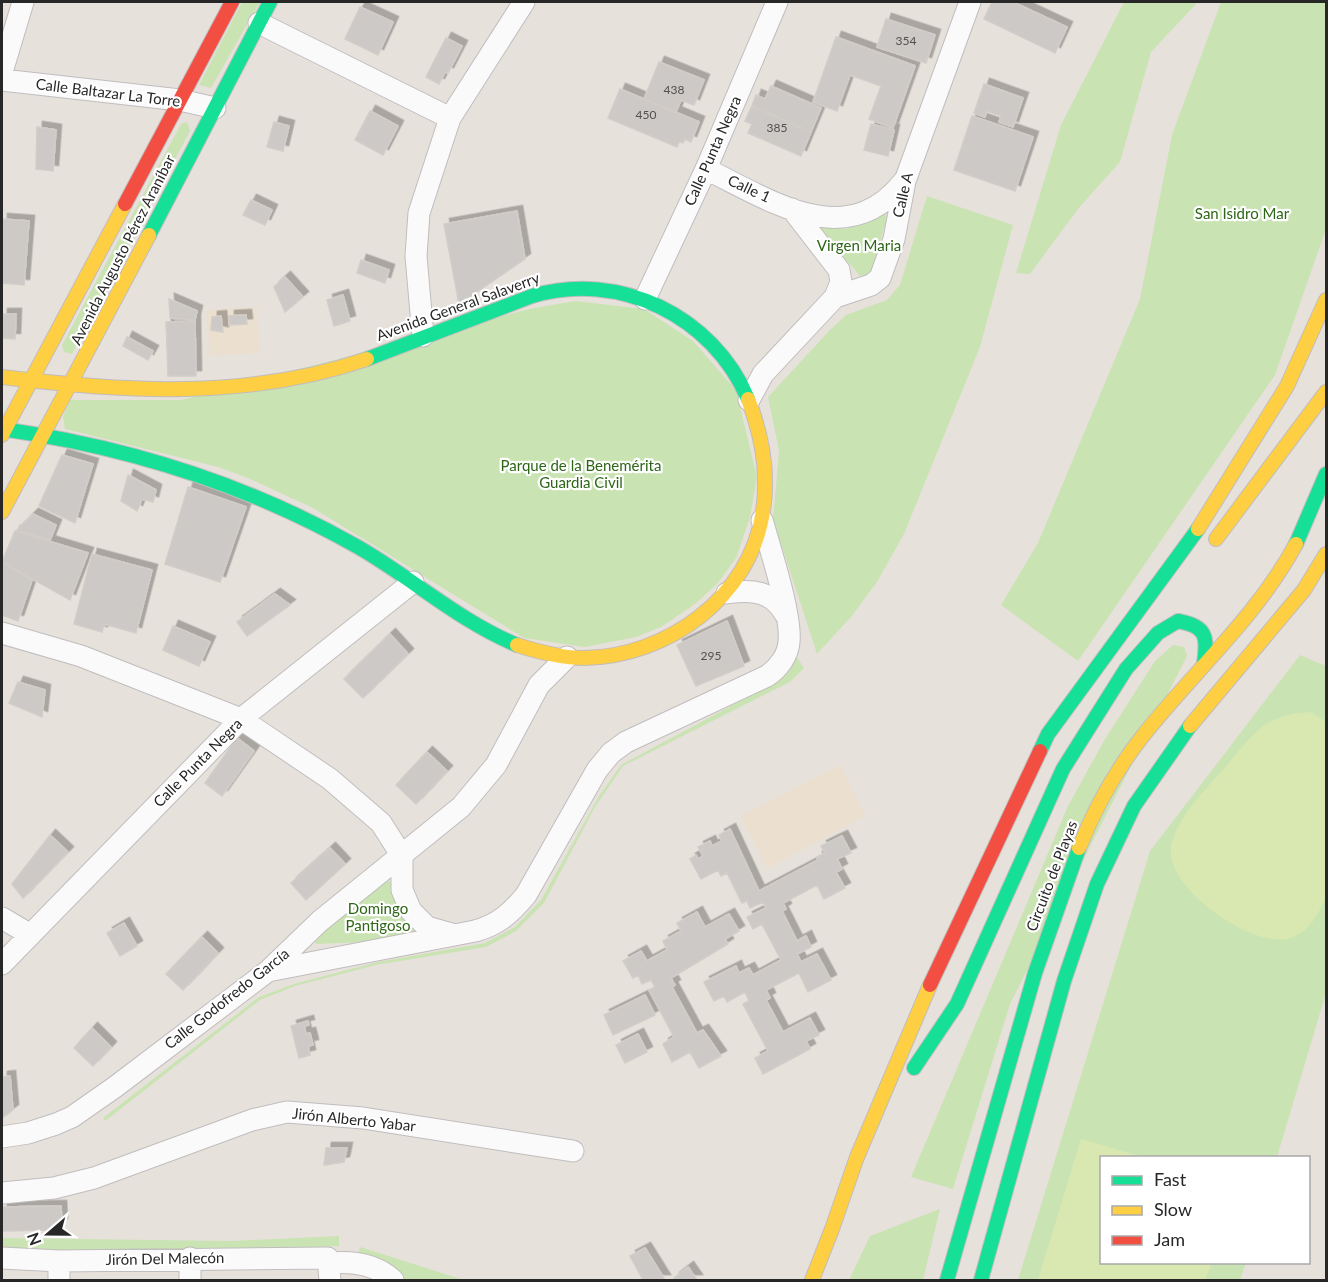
<svg xmlns="http://www.w3.org/2000/svg" width="1328" height="1282" viewBox="0 0 1328 1282" font-family="Lato,sans-serif">
	<defs>
		<filter id="shadow"><feDropShadow dx="5.5" dy="-5.5" stdDeviation="0" flood-color="#0004"/></filter>
	</defs>
	<rect width="100%" height="100%" fill="#e7e1dc"/>
	<path fill="#ebdfd0" d="M 257,307 L 260,353 L 210,356 L 206,310 Z
		M 840,765 L 865,816 L 767,869 L 740,816 Z"/>
	<path fill="#cae3b3" d="M 242,2 L 260,2 L 211,88 L 199,85 Z
		M 1124,2 L 1198,2 L 1151,52 L 1120,162 L 1078,209 L 1030,274 L 1016,273 L 1061,125 Z
		M 1221,2 L 1326,2 L 1326,229 L 1275,375 L 1078,661 L 1001,605 L 1038,543 L 1140,299 L 1172,135 Z
		M 187,122 L 190,131 L 72,354 L 64,352 L 62,345 L 181,124 Z
		M 927,196 L 1013,225 L 980,347 L 904,534 L 877,582 L 851,617 L 817,654 L 773,519 L 779,451 L 768,397 L 830,330 L 846,315 L 887,300 L 900,285 Z
		M 885,214 L 887,217 L 871,274 L 860,276 L 817,226 L 846,229 Z
		M 575,301 L 644,309 L 693,341 L 736,390 L 757,477 L 750,517 L 736,558 L 717,584 L 695,604 L 661,627 L 636,637 L 585,647 L 524,638 L 313,508 L 248,478 L 218,467 L 65,429 L 63,417 L 70,400 L 181,400 L 529,309 Z
		M 1173,645 L 1184,647 L 1187,656 L 1010,1004 L 953,1189 L 911,1177 L 1068,806 L 1105,739 L 1155,661 Z
		M 1300,655 L 1326,666 L 1326,993 L 1277,1157 L 1102,1158 L 1102,1262 L 1246,1263 L 1240,1280 L 1018,1280 L 1150,851 Z
		M 796,656 L 804,668 L 790,682 L 623,766 L 595,807 L 544,903 L 516,931 L 486,947 L 376,965 L 295,986 L 260,1000 L 105,1121 L 103,1118 L 259,997 L 294,984 L 378,962 L 485,943 L 515,927 L 541,900 L 599,796 L 621,765 L 781,679 Z
		M 387,879 L 394,886 L 402,914 L 415,931 L 411,940 L 317,944 L 314,941 L 314,936 Z
		M 940,1209 L 923,1280 L 849,1280 L 870,1236 Z
		M 339,1236 L 339,1246 L 231,1251 L 2,1251 L 2,1238 L 230,1241 Z
		M 360,1247 L 464,1280 L 396,1280 L 357,1257 Z"/>
	<path fill="#d8e8b0" d="M 1311,712 L 1326,722 L 1326,898 C 1318,914 1310,931 1291,938 C 1253,950 1165,887 1171,848 C 1176,816 1207,789 1227,765 C 1254,733 1266,714 1311,712 Z
		M 1081,1139 L 1143,1157 L 1102,1158 L 1102,1262 L 1212,1263 L 1205,1280 L 1038,1280 Z"/>
	<path fill="#cdc9c6" stroke="#d2cdc8" stroke-width="1.5" filter="url(#shadow)" d="M 992,2 L 1013,2 L 1067,27 L 1055,53 L 984,19 Z
		M 360,7 L 393,22 L 378,55 L 345,39 Z
		M 886,19 L 935,35 L 926,63 L 877,47 Z
		M 836,37 L 915,66 L 893,128 L 869,119 L 881,86 L 850,75 L 837,111 L 813,102 Z
		M 446,38 L 462,46 L 448,73 L 445,72 L 439,84 L 426,77 Z
		M 659,62 L 704,80 L 694,105 L 681,100 L 676,112 L 644,99 Z
		M 984,84 L 1023,98 L 1013,127 L 999,122 L 1001,116 L 987,111 L 985,117 L 974,113 Z
		M 771,86 L 821,108 L 811,132 L 752,106 L 756,95 L 765,99 Z
		M 620,89 L 699,122 L 691,142 L 685,139 L 683,143 L 679,142 L 677,147 L 608,118 Z
		M 752,106 L 811,132 L 801,156 L 748,133 L 752,124 L 745,121 Z
		M 370,111 L 398,126 L 383,155 L 355,140 Z
		M 972,116 L 1033,137 L 1015,191 L 954,170 Z
		M 274,122 L 289,126 L 283,151 L 267,147 Z
		M 871,124 L 894,130 L 888,156 L 864,150 Z
		M 37,127 L 56,130 L 53,171 L 36,169 Z
		M 251,200 L 272,210 L 265,225 L 243,215 Z
		M 517,211 L 525,259 L 459,304 L 444,224 Z
		M 2,219 L 29,221 L 24,285 L 2,283 Z
		M 361,260 L 389,270 L 385,283 L 357,273 Z
		M 285,277 L 303,297 L 285,312 L 274,287 Z
		M 343,295 L 350,321 L 334,326 L 327,300 Z
		M 169,299 L 197,311 L 195,320 L 170,318 Z
		M 2,314 L 16,314 L 15,339 L 2,338 Z
		M 246,315 L 247,324 L 229,325 L 229,316 Z
		M 221,316 L 223,332 L 211,330 L 212,317 Z
		M 195,321 L 196,376 L 168,376 L 166,322 Z
		M 127,337 L 153,351 L 148,360 L 123,346 Z
		M 62,455 L 93,464 L 75,523 L 39,506 Z
		M 128,475 L 156,490 L 153,502 L 142,499 L 137,511 L 121,501 Z
		M 188,487 L 246,507 L 220,582 L 165,564 Z
		M 33,514 L 56,525 L 50,540 L 17,530 Z
		M 15,531 L 88,553 L 70,600 L 2,562 Z
		M 92,554 L 152,570 L 136,633 L 104,624 L 102,632 L 74,624 Z
		M 2,562 L 32,580 L 18,621 L 2,615 Z
		M 275,594 L 290,605 L 247,636 L 237,622 Z
		M 727,621 L 744,666 L 696,686 L 677,645 Z
		M 173,626 L 210,642 L 199,666 L 163,650 Z
		M 390,634 L 408,654 L 363,698 L 344,679 Z
		M 18,682 L 45,690 L 42,717 L 9,703 Z
		M 237,738 L 254,751 L 222,796 L 205,783 Z
		M 427,752 L 447,771 L 416,804 L 396,785 Z
		M 730,829 L 759,891 L 818,860 L 817,857 L 825,853 L 821,846 L 842,836 L 851,853 L 837,859 L 842,869 L 836,872 L 845,888 L 824,899 L 817,885 L 783,903 L 786,909 L 782,911 L 797,941 L 806,936 L 811,947 L 797,954 L 801,962 L 817,954 L 831,980 L 808,992 L 799,973 L 766,990 L 770,998 L 766,1000 L 783,1032 L 810,1018 L 819,1035 L 806,1041 L 810,1049 L 763,1074 L 755,1058 L 768,1051 L 743,1004 L 749,1001 L 745,992 L 727,1002 L 724,996 L 714,1001 L 704,982 L 736,966 L 739,973 L 749,968 L 753,975 L 781,960 L 762,924 L 753,929 L 747,917 L 766,908 L 763,902 L 750,908 L 747,901 L 742,903 L 727,873 L 721,876 L 718,870 L 701,879 L 690,859 L 696,855 L 698,859 L 703,856 L 698,847 L 710,841 L 712,846 L 722,841 L 719,835 Z
		M 50,835 L 68,852 L 23,898 L 12,884 Z
		M 330,848 L 345,864 L 306,900 L 291,883 Z
		M 697,912 L 705,927 L 729,914 L 739,931 L 725,939 L 728,944 L 671,978 L 675,985 L 672,987 L 697,1033 L 703,1030 L 721,1056 L 699,1068 L 690,1052 L 672,1062 L 663,1044 L 674,1037 L 649,990 L 655,987 L 651,980 L 642,984 L 638,975 L 633,978 L 623,961 L 641,951 L 647,961 L 667,950 L 663,941 L 681,931 L 677,923 Z
		M 124,923 L 137,946 L 120,956 L 107,933 Z
		M 202,937 L 218,953 L 183,990 L 166,974 Z
		M 645,995 L 655,1015 L 613,1035 L 604,1015 Z
		M 308,1021 L 309,1025 L 304,1026 L 306,1034 L 310,1033 L 313,1045 L 308,1046 L 310,1055 L 299,1058 L 291,1026 Z
		M 92,1028 L 111,1047 L 93,1066 L 74,1048 Z
		M 638,1034 L 647,1052 L 625,1063 L 616,1045 Z
		M 10,1076 L 13,1110 L 2,1118 L 2,1077 Z
		M 326,1148 L 347,1148 L 344,1162 L 324,1165 Z
		M 61,1206 L 62,1224 L 52,1224 L 52,1230 L 2,1231 L 2,1207 Z
		M 645,1248 L 665,1280 L 643,1280 L 630,1256 Z
		M 688,1267 L 697,1280 L 676,1280 L 674,1278 Z"/>
	<g fill="none" stroke-linecap="round" stroke-linejoin="round">
		<defs>
			<path id="street" d="M 259,23 L 450,118
				M 2,72 L 23,2
				M 2,80 L 180,100 L 215,108
				M 706,169 C 770,200 847,254 904,181
				M 792,209 L 839,270 L 841,282 L 835,297
				M 645,299 L 706,169 L 777,2
				M 423,336 L 416,256 L 419,213 L 450,118 L 524,2
				M 749,400 L 763,374 L 835,297 L 871,285 L 880,278 L 894,239 L 905,181 L 970,2
				M 727,593 C 752,589 772,591 785,614
				M 2,633 L 81,656 L 241,719 L 330,779 L 381,823 L 402,856 L 402,890 L 411,911 L 427,927 L 452,934
				M 2,918 L 29,934
				M 2,964 L 241,719 L 413,582
				M 268,971 L 475,931 C 498,925 511,913 526,895 L 597,770 L 611,753 L 626,742 L 767,676 C 779,668 788,655 789,642 C 792,616 770,548 762,520
				M 2,1137 L 28,1133 L 56,1124 L 72,1117 L 115,1087 L 268,971 L 320,921 L 461,807 L 496,765 L 539,685 L 567,657
				M 2,1193 L 54,1188 L 94,1178 L 252,1120 L 287,1112 L 363,1118 L 573,1151
				M 2,1258 L 59,1261 L 328,1258 L 330,1280
				M 190,1258 L 190,1280
				M 330,1263 C 352,1261 376,1264 393,1280
				M 59,1280 L 59,1261"/>
			<path id="fast" d="M 149,235 L 270,2
				M 367,359 L 532,296 C 619,270 713,316 748,399
				M 2,429 C 128,447 247,484 358,547 C 412,578 459,621 517,645
				M 1296,544 L 1326,474
				M 1040,751 L 1048,734 L 1198,529
				M 914,1068 L 957,1004 L 1063,769 L 1126,669 L 1158,633 L 1178,621 C 1206,626 1208,636 1204,663
				M 947,1280 L 1035,973 L 1079,848
				M 981,1280 L 1064,981 L 1097,884 L 1134,806 L 1190,726"/>
			<path id="slow" d="M 2,377 C 125,392 247,400 367,359
				M 2,435 L 125,204
				M 2,512 L 149,235
				M 1198,529 L 1287,386 L 1326,300
				M 1216,539 L 1326,392
				M 517,645 C 539,652 561,658 584,658 C 667,657 751,597 763,511 C 769,472 762,435 748,399
				M 1190,726 L 1304,590 L 1326,554
				M 1079,848 C 1095,808 1116,770 1142,737 C 1193,672 1256,618 1296,544
				M 832,1229 L 857,1157 L 930,985
				M 812,1280 L 832,1229"/>
			<path id="jam" d="M 125,204 L 232,2
				M 930,985 L 1040,751"/>
		</defs>
		<use href="#street" stroke="#c0bdbe" stroke-width="23"/>
		<use href="#fast" stroke="#c0bdbe" stroke-width="16"/>
		<use href="#slow" stroke="#c0bdbe" stroke-width="16"/>
		<use href="#jam" stroke="#c0bdbe" stroke-width="16"/>
		<use href="#street" stroke="#fbfafa" stroke-width="21"/>
		<use href="#fast" stroke="#16e098" stroke-width="14"/>
		<use href="#slow" stroke="#ffcf43" stroke-width="14"/>
		<use href="#jam" stroke="#f24e42" stroke-width="14"/>
	</g>
	<g text-anchor="middle" stroke-width="4.5" stroke-linejoin="round" paint-order="stroke">
		<g font-size="12" fill="#515050">
			<text x="906" y="45">354</text>
			<text x="674" y="94">438</text>
			<text x="646" y="119">450</text>
			<text x="777" y="132">385</text>
			<text x="711" y="660">295</text>
		</g>
		<g font-size="15" fill="#272727" stroke="#fff">
			<text transform="translate(108 93) rotate(7)" y="5">Calle Baltazar La Torre</text>
			<text transform="translate(713 151) rotate(-66)" y="5">Calle Punta Negra</text>
			<text transform="translate(749 189) rotate(25)" y="5">Calle 1</text>
			<text transform="translate(903 195) rotate(-77)" y="5">Calle A</text>
			<text transform="translate(123 250) rotate(-63)" y="5">Avenida Augusto Pérez Araníbar</text>
			<text transform="translate(458 307) rotate(-20)" y="5">Avenida General Salaverry</text>
			<text transform="translate(198 763) rotate(-45)" y="5">Calle Punta Negra</text>
			<text transform="translate(1052 876) rotate(-69)" y="5">Circuito de Playas</text>
			<text transform="translate(227 999) rotate(-38)" y="5">Calle Godofredo García</text>
			<text transform="translate(354 1120) rotate(6)" y="5">Jirón Alberto Yabar</text>
			<text transform="translate(165 1259) rotate(-1)" y="5">Jirón Del Malecón</text>
		</g>
		<g font-size="15" fill="#2c6616" stroke="#fff">
			<text x="1242" y="219">San Isidro Mar</text>
			<text x="859" y="251">Virgen Maria</text>
			<text x="581" y="471">Parque de la Benemérita<tspan x="581" dy="17">Guardia Civil</tspan></text>
			<text x="378" y="914">Domingo<tspan x="378" dy="17">Pantigoso</tspan></text>
		</g>
	</g>
	<rect width="1328" height="1282" fill="none" stroke="#272727" stroke-width="6"/>
	<rect x="1100" y="1156" width="210" height="108" fill="#ffffff" stroke="#a9a9a9" stroke-width="1.5"/>
	<rect x="1112" y="1176" width="30" height="9" fill="#16e098" stroke="#a9a9a9" stroke-width="1.5"/>
	<text x="1154" y="1186" font-size="18" fill="#272727">Fast</text>
	<rect x="1112" y="1206" width="30" height="9" fill="#ffcf43" stroke="#a9a9a9" stroke-width="1.5"/>
	<text x="1154" y="1216" font-size="18" fill="#272727">Slow</text>
	<rect x="1112" y="1236" width="30" height="9" fill="#f24e42" stroke="#a9a9a9" stroke-width="1.5"/>
	<text x="1154" y="1246" font-size="18" fill="#272727">Jam</text>
	<g transform="translate(48 1234) rotate(250)" stroke="#ffffff" stroke-width="4.5" paint-order="stroke">
	<path d="M0-4.5L10 22L0 15L-10 22Z" fill="#272727"/>
	<text y="-9" font-size="16" font-weight="bold" text-anchor="middle" fill="#272727">N</text>
	</g>
</svg>
